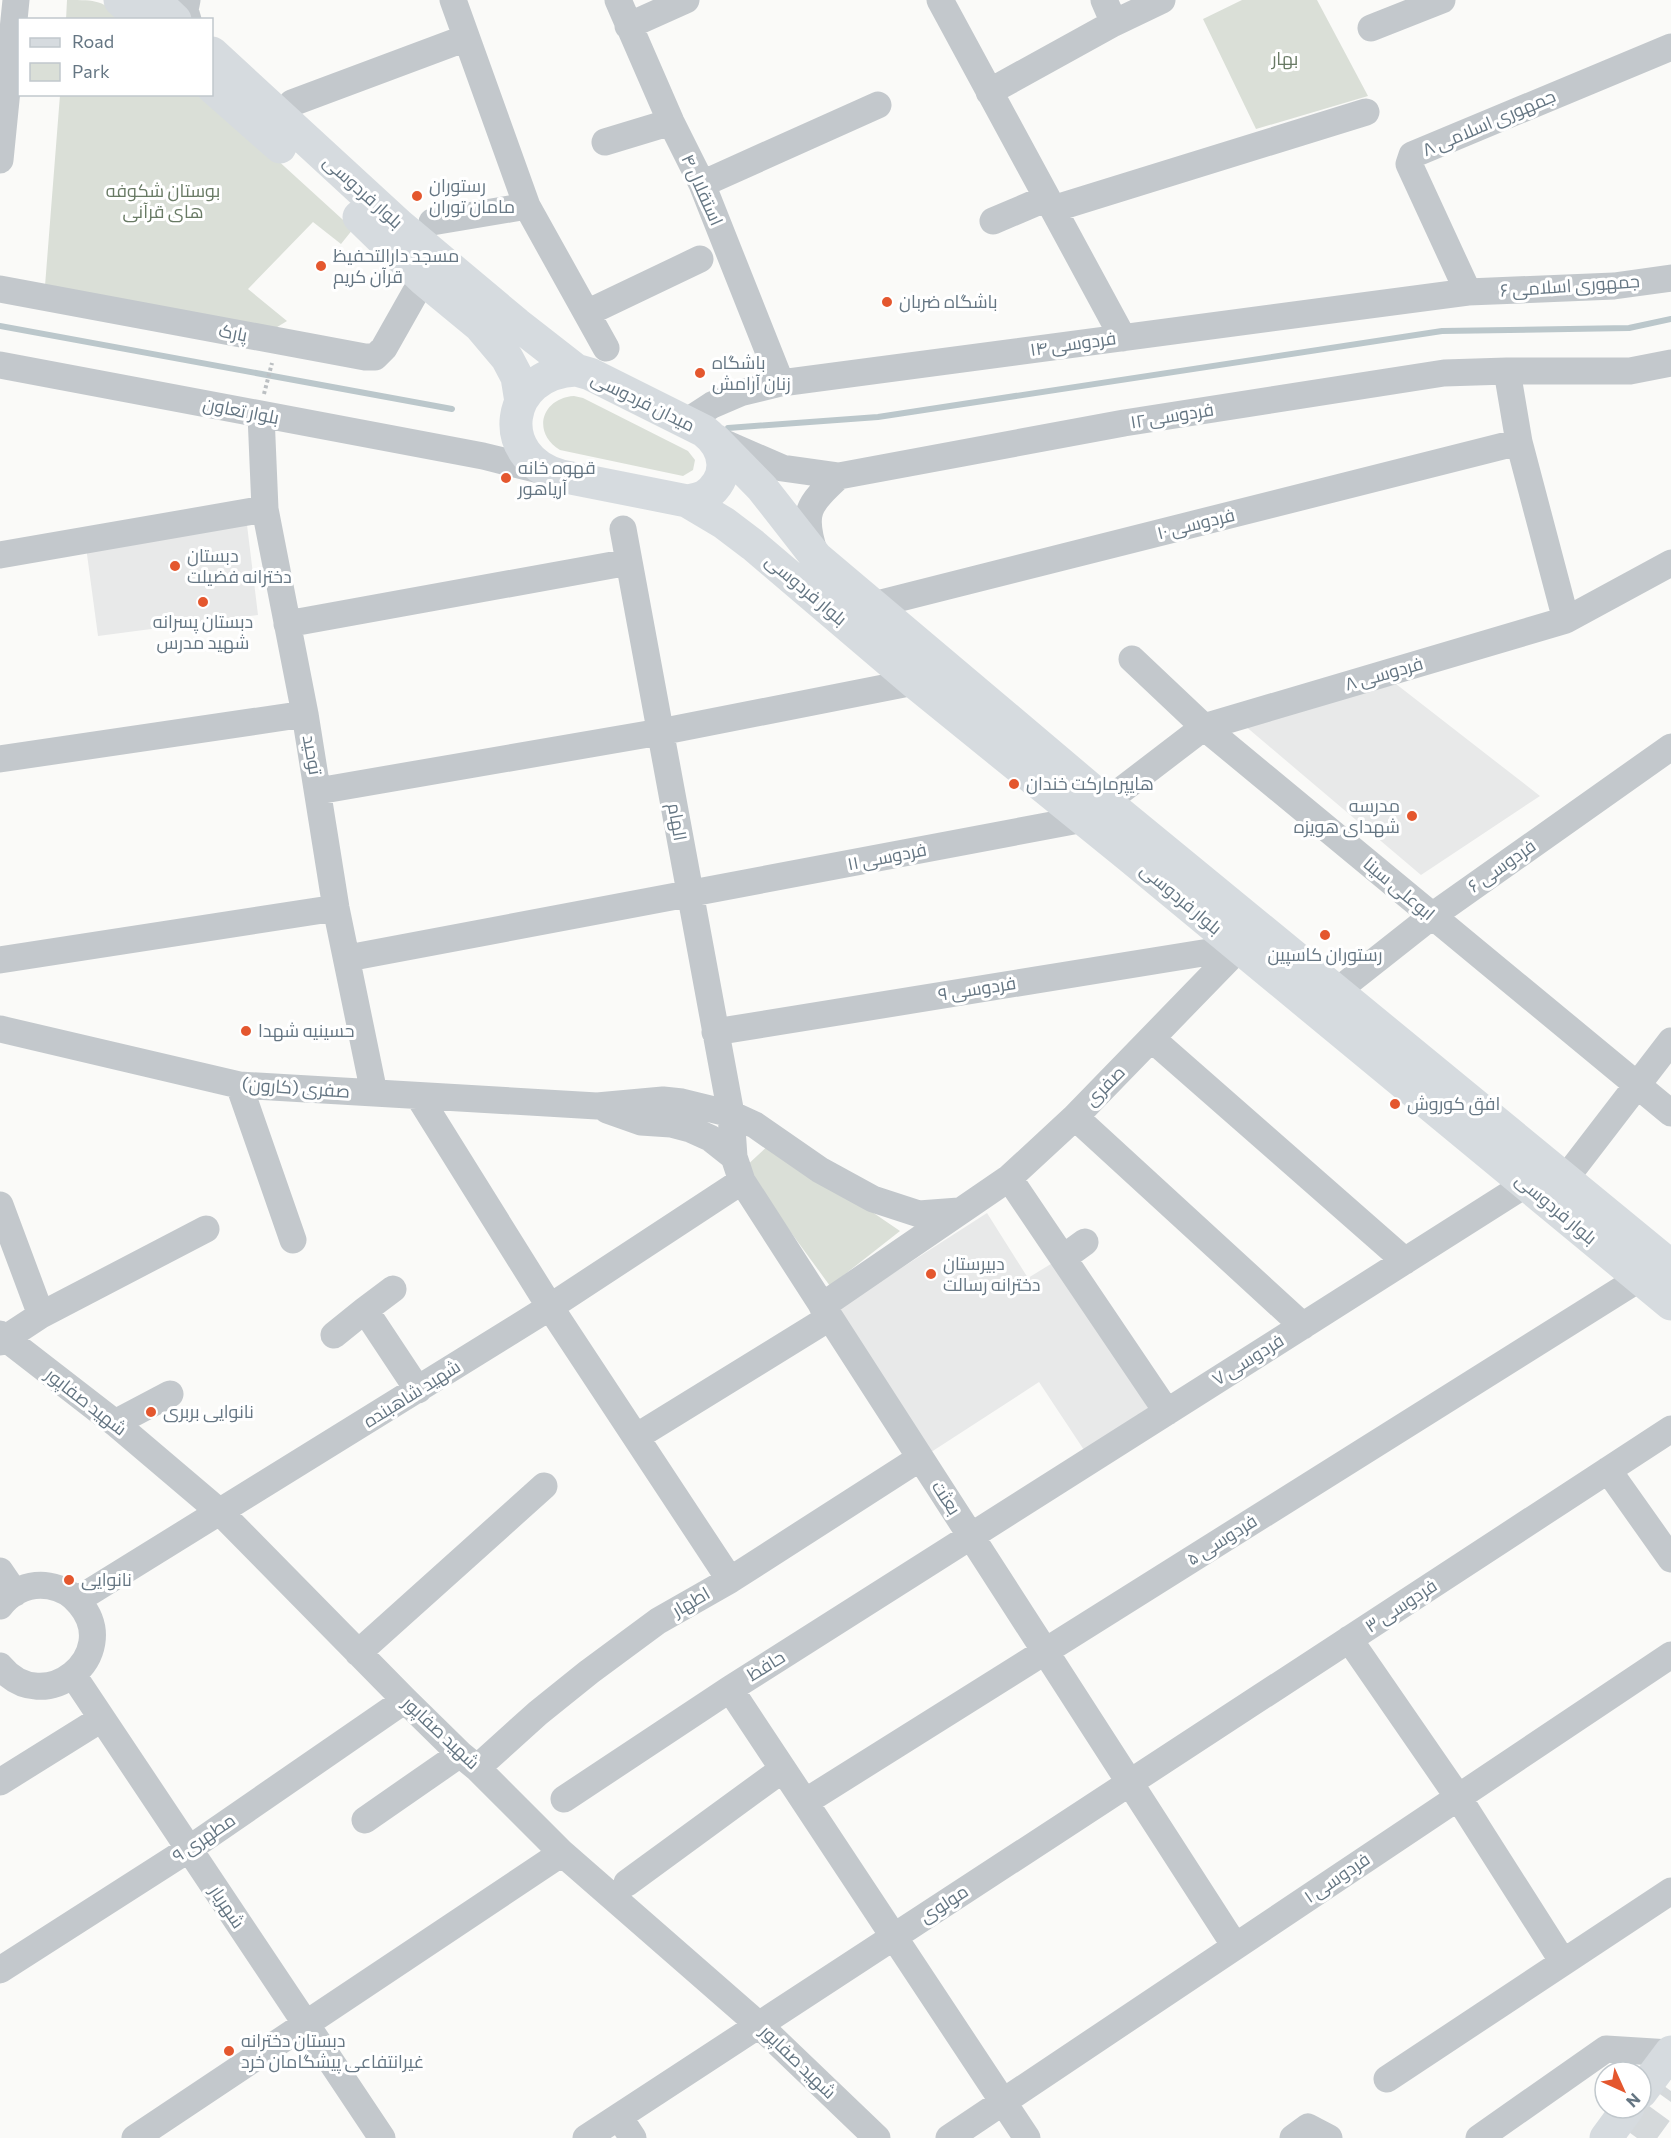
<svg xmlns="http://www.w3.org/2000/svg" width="1671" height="2138" viewBox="0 0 1671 2138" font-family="Commissioner,Cairo,sans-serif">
	<rect width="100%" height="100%" fill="#fafaf8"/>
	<path fill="#e8e9e9" d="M 247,525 L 258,615 L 98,636 L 86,547 Z
		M 1396,684 L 1540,796 L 1421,875 L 1244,725 Z
		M 987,1213 L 1028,1278 L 1059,1259 L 1153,1405 L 1084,1450 L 1039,1382 L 925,1456 L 833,1312 Z"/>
	<path fill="#dadfd7" d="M 67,0 C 97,0 102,0 125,20 L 66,20 Z
		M 1242,0 L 1317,0 L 1368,96 L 1256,129 L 1203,19 Z
		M 60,95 L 206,95 L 353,229 L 341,244 L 313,222 L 248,289 L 287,321 L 269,332 L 45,286 Z
		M 574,396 L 583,398 L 688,451 L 695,460 L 693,470 L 683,476 L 560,450 C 531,432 542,398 574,396 Z
		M 771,1143 L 900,1231 L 830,1286 L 744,1168 Z"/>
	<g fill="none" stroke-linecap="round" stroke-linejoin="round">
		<path stroke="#bbc7cb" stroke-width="6" d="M 0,326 L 452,409
			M 728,428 L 878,417 L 1442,331 L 1629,328 L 1671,319"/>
		<path stroke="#d5d9db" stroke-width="33" stroke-dasharray="33 16" stroke-linecap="butt" d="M 1637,2138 L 1671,2091"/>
		<path stroke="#bbbfc2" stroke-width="4" stroke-dasharray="3 3" stroke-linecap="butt" d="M 264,394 L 272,363"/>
		<path stroke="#c3c8cc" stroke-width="27" d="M 187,0 L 185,10 L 188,20
			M 453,0 L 527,206 L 606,348
			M 618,0 L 671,122 L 702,184 L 781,383
			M 940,0 L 1123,338
			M 1104,0 L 1114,23
			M 628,26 L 686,0
			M 1371,28 L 1442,0
			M 989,92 L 1114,23 L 1162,0
			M 292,103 L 466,38
			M 605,142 L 671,122
			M 0,160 L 16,0
			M 702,184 L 878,105
			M 1053,209 L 1366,112
			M 993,221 L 1047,198
			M 432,222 L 527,206
			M 0,289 L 365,357 L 375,357 L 384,348 L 423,279
			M 1468,292 L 1409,164 L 1412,155 L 1671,47
			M 587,313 L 700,259
			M 0,365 L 483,456 L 547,472
			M 1507,371 L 1519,442 L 1566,620
			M 261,415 L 265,509 L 305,714 L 336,908 L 374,1093
			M 686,422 L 712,405 L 740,393 L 781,383 L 1468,292 L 1614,286 L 1671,278
			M 722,442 L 782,468 L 839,476 L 1124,423 L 1444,373 L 1507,371 L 1630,371 L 1671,363
			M 623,529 L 731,1114 L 734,1157 L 742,1181 L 1235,1946
			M 815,554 C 801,512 808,505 839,476
			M 0,555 L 265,509
			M 873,605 L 1519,442
			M 287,624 L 629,562
			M 1132,659 L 1204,727 L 1671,1113
			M 0,759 L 305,714
			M 318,791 L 660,732 L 914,682
			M 1106,802 L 1204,727 L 1566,620 L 1671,563
			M 348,958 L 1084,819
			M 0,960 L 336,908
			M 1337,991 L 1432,916 L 1671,747
			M 0,1029 L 239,1085 L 597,1106 L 663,1100 L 682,1102 L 731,1114 L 755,1125 L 820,1170 L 873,1199 L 919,1214 L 959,1211
			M 715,1032 L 1240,947
			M 1152,1039 L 1405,1261
			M 239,1085 L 293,1240
			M 419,1097 L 550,1307 L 730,1580
			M 607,1110 L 641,1122 L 671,1124 L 690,1129 L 710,1138 L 734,1157
			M 1075,1117 L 1303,1326
			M 1009,1178 L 1167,1412
			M 1565,1179 L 1671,1041
			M 0,1205 L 41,1315
			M 1063,1258 L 1085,1242
			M 822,1306 L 1009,1178 L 1075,1117 L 1240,947
			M 365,1310 L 393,1289
			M 0,1334 L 115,1423 L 221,1513 L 405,1700 L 460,1754 L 477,1768 L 562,1853 L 759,2025 L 877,2138
			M 334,1335 L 365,1310 L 418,1390
			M 0,1342 L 41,1315 L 206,1229
			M 115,1423 L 170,1394
			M 636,1437 L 829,1318
			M 1608,1470 L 1671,1559
			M 0,1571 L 15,1593
			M 77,1600 L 550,1307 L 742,1181
			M 0,1606 C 12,1591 29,1583 49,1586 C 61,1588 72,1594 80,1604 C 123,1655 44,1720 0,1666
			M 1349,1639 L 1458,1797 L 1563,1962
			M 358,1653 L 544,1486
			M 73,1675 L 382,2138
			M 730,1689 L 1027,2138
			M 477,1768 L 538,1713 L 589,1672 L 658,1621 L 730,1580 L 920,1458
			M 0,1782 L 101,1719
			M 564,1799 L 730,1689 L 1526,1184
			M 805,1802 L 1640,1278
			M 365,1820 L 460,1754
			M 627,1883 L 783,1769
			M 0,1970 L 189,1849 L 405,1700
			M 1387,2079 L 1671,1891
			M 619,2117 L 633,2138
			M 135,2138 L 562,1853
			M 586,2138 L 1671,1429
			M 949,2138 L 1671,1655
			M 1293,2138 L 1308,2127 L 1329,2138
			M 1479,2138 L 1606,2049 L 1670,2053"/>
		<path stroke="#d6dbdf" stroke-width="33" d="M 120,0 L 142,20
			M 154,0 L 175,20
			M 212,53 L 399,225 L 517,324 L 576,370
			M 212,87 L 280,147
			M 359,217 L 423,279 L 480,326 L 507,358 L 517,377 L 521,402
			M 576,370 L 590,374 L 704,431 C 727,449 731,478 705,496 C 700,499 693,500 687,501 L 561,476 C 494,458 504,373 576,370 Z
			M 715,440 L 762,488 L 816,557 L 1106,802 L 1671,1266
			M 687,501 L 724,523 L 753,545 L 914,682 L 1130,857 L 1671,1304
			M 1641,2092 L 1671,2052
			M 1606,2138 L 1628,2108"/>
	</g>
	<g fill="#e4572e" stroke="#fff" stroke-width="2">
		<circle cx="417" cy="196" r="6"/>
		<circle cx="321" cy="266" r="6"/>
		<circle cx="887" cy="302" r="6"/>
		<circle cx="700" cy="373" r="6"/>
		<circle cx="506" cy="478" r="6"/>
		<circle cx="175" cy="566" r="6"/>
		<circle cx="203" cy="602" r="6"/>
		<circle cx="1014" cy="784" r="6"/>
		<circle cx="1412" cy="816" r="6"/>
		<circle cx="1325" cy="935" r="6"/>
		<circle cx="246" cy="1031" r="6"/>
		<circle cx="1395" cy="1104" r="6"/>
		<circle cx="931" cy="1274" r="6"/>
		<circle cx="151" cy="1412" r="6"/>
		<circle cx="69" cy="1580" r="6"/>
		<circle cx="229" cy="2051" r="6"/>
	</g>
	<g text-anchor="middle" stroke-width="6" stroke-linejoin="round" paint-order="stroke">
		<g font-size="18" fill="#687a64" stroke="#fff">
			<text x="1285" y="65">بهار</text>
			<text x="163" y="197">بوستان شکوفه<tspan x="163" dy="21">های قرآنی</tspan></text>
		</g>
		<g font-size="18" fill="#657683" stroke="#fff">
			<text transform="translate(1489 123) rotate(-23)" y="6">جمهوری اسلامی ۸</text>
			<text transform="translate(702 190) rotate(66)" y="6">استقلال ۴</text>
			<text transform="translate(363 192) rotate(42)" y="6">بلوار فردوسی</text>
			<text transform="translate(1570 286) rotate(-4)" y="6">جمهوری اسلامی ۶</text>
			<text transform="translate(233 333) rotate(11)" y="6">پارک</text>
			<text transform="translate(1073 344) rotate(-8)" y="6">فردوسی ۱۴</text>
			<text transform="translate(643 402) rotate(26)" y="6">میدان فردوسی</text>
			<text transform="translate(241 411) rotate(11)" y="6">بلوار تعاون</text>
			<text transform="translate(1172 416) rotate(-9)" y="6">فردوسی ۱۲</text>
			<text transform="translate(1196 524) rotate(-14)" y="6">فردوسی ۱۰</text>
			<text transform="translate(806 590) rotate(40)" y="6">بلوار فردوسی</text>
			<text transform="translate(1384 674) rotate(-16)" y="6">فردوسی ۸</text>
			<text transform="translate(312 755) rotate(80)" y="6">توحید</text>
			<text transform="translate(677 822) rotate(80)" y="6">الهام</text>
			<text transform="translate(887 857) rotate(-11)" y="6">فردوسی ۱۱</text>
			<text transform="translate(1502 866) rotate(-35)" y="6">فردوسی ۶</text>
			<text transform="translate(1399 889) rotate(40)" y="6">ابوعلی سینا</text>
			<text transform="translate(1181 899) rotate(40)" y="6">بلوار فردوسی</text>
			<text transform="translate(977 989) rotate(-9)" y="6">فردوسی ۹</text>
			<text transform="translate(1105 1086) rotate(-45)" y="6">صفری</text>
			<text transform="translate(296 1088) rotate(4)" y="6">صفری (کارون)</text>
			<text transform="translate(1556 1209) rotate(40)" y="6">بلوار فردوسی</text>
			<text transform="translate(1248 1360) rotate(-32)" y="6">فردوسی ۷</text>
			<text transform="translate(412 1394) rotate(-32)" y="6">شهید شاهبنده</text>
			<text transform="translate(86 1402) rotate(38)" y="6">شهید صفاپور</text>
			<text transform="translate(946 1498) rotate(57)" y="6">بعثت</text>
			<text transform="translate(1222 1540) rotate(-32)" y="6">فردوسی ۵</text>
			<text transform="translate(691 1602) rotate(-30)" y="6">اطهار</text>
			<text transform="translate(1401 1606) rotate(-33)" y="6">فردوسی ۳</text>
			<text transform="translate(766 1666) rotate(-32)" y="6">حافظ</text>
			<text transform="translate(441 1733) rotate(43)" y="6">شهید صفاپور</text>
			<text transform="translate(204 1838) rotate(-34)" y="6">مطهری ۹</text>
			<text transform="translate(1337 1878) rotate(-34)" y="6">فردوسی ۱</text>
			<text transform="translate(944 1904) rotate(-33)" y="6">مولوی</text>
			<text transform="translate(227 1907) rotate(56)" y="6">شهریار</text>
			<text transform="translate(798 2062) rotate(44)" y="6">شهید صفاپور</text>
		</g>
		<g font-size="18" fill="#657683" stroke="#fff" text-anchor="start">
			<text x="429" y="192">رستوران<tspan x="429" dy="21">مامان توران</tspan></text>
			<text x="333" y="262">مسجد دارالتحفیظ<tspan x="333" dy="21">قرآن کریم</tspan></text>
			<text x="899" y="308">باشگاه ضربان</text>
			<text x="712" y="369">باشگاه<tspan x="712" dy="21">زنان آرامش</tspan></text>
			<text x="518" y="474">قهوه خانه<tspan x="518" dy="21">آریاهور</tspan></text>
			<text x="187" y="562">دبستان<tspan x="187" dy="21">دخترانه فضیلت</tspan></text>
			<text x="203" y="628" text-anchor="middle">دبستان پسرانه<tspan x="203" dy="21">شهید مدرس</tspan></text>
			<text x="1026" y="790">هایپرمارکت خندان</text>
			<text x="1400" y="812" text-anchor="end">مدرسه<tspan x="1400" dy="21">شهدای هویزه</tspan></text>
			<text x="1325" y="961" text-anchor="middle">رستوران کاسپین</text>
			<text x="258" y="1037">حسینیه شهدا</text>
			<text x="1407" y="1110">افق کوروش</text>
			<text x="943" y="1270">دبیرستان<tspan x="943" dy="21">دخترانه رسالت</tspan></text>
			<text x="163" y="1418">نانوایی بربری</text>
			<text x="81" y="1586">نانوایی</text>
			<text x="241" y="2047">دبستان دخترانه<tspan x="241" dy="21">غیرانتفاعی پیشگامان خرد</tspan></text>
		</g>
	</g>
	<rect x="18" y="18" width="195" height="78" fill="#ffffff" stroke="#c1c8cd" stroke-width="1.5"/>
	<rect x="30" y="38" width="30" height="9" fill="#d6dbdf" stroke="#c1c8cd" stroke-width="1.5"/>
	<text x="72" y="48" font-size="18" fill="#657683">Road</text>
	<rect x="30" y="63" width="30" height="18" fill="#dadfd7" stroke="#c1c8cd" stroke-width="1.5"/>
	<text x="72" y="78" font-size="18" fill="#657683">Park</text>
	<g transform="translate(1623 2090) rotate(135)"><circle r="28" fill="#ffffff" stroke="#c1c8cd" stroke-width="1.5"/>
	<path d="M0-4.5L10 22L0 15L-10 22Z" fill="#e4572e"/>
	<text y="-9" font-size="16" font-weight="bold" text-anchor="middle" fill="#657683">N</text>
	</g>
</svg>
